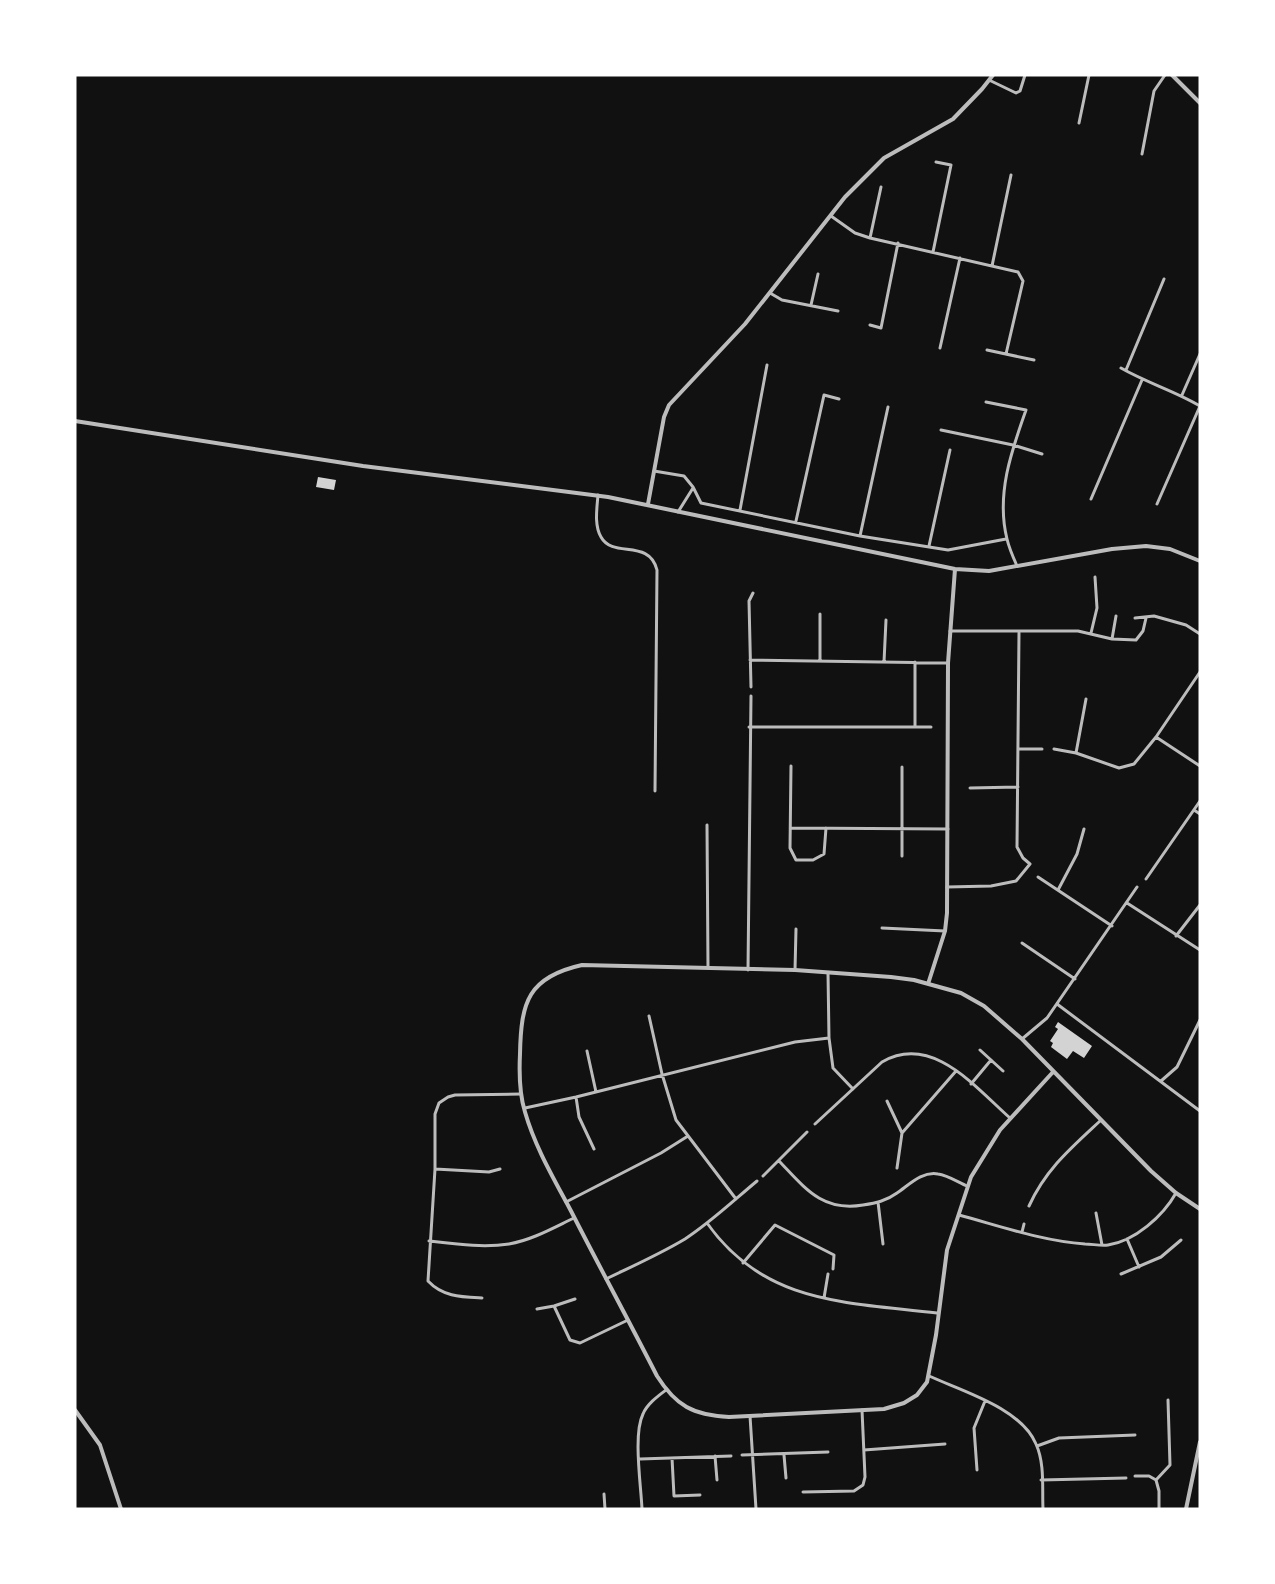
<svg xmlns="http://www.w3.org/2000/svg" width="1275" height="1584" viewBox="0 0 1275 1584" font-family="Helvetica,sans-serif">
	<rect width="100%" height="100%" fill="#111"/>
	<path fill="#d3d3d3" d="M 318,477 L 336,480 L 334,490 L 316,487 Z
		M 1058,1022 L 1092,1046 L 1084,1058 L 1073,1051 L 1067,1059 L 1051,1047 L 1053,1043 L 1050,1041 L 1058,1029 L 1055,1027 Z"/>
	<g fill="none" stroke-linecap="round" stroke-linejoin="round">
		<path stroke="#bcbcbc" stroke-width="3" d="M 989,80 L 1016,93 L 1020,91 L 1025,75
			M 1079,123 L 1089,75
			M 1142,154 L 1154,91 L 1165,75
			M 831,216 L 855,233 L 870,238 L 1018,272 L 1023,281 L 1006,354
			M 870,238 L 881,187
			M 933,252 L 951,165 L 936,162
			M 992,266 L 1011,175
			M 770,293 L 782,300 L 838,311
			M 811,305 L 818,274
			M 870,325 L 881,328 L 898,243
			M 940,348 L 960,258
			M 987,350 L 1034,360
			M 1121,368 C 1147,383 1175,391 1200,406
			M 1126,370 L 1164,279
			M 1182,395 L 1200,354
			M 986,402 L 1026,410 C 1011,452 996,495 1007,539 C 1009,548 1013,557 1017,566
			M 941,430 L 1013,445 L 1042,454
			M 654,471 L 684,476 L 693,487 L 701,503 L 860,536 L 948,550 L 1006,539
			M 598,495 C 597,508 594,525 601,537 C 613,559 649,538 657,570 L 655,791
			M 1091,499 L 1142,380
			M 1157,504 L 1200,406
			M 740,510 L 767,365
			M 678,512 L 693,488
			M 796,521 L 824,395 L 839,399
			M 860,536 L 888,407
			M 929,546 L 950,450
			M 820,614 L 820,661
			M 1135,618 L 1154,616 L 1186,625 L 1200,634
			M 950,631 L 1078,631 L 1112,639 L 1136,640 L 1143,631 L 1146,618
			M 1091,633 L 1097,608 L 1095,577
			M 1112,639 L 1116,616
			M 750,660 L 948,663
			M 884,662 L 886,620
			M 915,662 L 915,726
			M 751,687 L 749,601 L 753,593
			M 749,727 L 931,727
			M 1156,737 L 1200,766
			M 1018,749 L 1042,749
			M 1054,749 L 1076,753 L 1119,768 L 1134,764 L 1156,737 L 1200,672
			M 1076,753 L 1086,699
			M 791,766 L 790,848 L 796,860 L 813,860 L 824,854 L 826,828
			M 970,788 L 1018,787
			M 1194,810 L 1200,814
			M 707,825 L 708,968
			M 791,828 L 948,829
			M 902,856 L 902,767
			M 1038,877 L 1112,926
			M 1146,879 L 1200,801
			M 947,887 L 991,886 L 1016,881 L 1030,864 L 1023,858 L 1017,847 L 1019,633
			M 1058,890 L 1077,854 L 1084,829
			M 1127,903 L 1200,950
			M 882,928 L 945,931
			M 1176,936 L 1200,905
			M 1022,943 L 1075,979
			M 748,970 L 751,696
			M 795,970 L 796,929
			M 828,973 L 829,1038 L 833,1068 L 853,1089
			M 1057,1004 L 1200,1111
			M 649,1016 L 662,1074 L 676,1120 L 736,1199
			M 1022,1039 L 1047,1018 L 1137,887
			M 980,1050 L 1003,1071
			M 587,1051 L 596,1092
			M 1161,1081 L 1177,1067 L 1200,1020
			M 971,1084 L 991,1060
			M 576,1097 L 579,1117 L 594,1149
			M 887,1101 L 902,1133
			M 525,1108 L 576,1097 L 795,1042 L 829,1038
			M 815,1124 L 882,1062 C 932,1033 975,1087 1010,1118
			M 779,1161 C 805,1188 822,1212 863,1205 C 876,1203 886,1201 897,1193 C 909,1185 922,1171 938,1174 C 947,1175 958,1182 967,1186
			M 897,1168 L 902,1133 L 956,1071
			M 435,1169 L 489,1172 L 500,1169
			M 763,1176 L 807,1132
			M 566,1202 L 661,1153 L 688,1136
			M 878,1202 L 883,1244
			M 1029,1206 C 1046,1169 1071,1148 1100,1121
			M 1096,1213 L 1102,1245
			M 959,1215 C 1000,1226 1042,1241 1085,1244 C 1092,1244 1101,1246 1108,1245 C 1135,1241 1163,1216 1176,1193
			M 707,1223 C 765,1305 847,1302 937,1313
			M 1022,1232 L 1024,1224
			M 1127,1239 L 1139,1267
			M 429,1241 C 455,1244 483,1248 509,1244 C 532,1240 553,1228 574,1218
			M 743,1263 L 775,1225 L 834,1255 L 833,1269
			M 1121,1274 L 1161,1257 L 1181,1240
			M 606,1279 C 633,1266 660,1254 685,1239 C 711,1222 733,1201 757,1181
			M 482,1298 C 462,1297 443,1297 428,1281 L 435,1169 L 435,1114 L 439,1103 L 448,1097 L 455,1095 L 521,1094
			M 824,1298 L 828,1274
			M 554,1306 L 570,1340 L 580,1343 L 628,1320
			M 537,1309 L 554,1306 L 575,1299
			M 929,1376 C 962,1391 1021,1408 1036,1444 C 1045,1464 1042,1488 1043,1509
			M 750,1416 L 756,1509
			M 1037,1446 L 1059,1438 L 1135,1435
			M 864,1450 L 945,1444
			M 742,1455 L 828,1452
			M 784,1455 L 786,1478
			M 715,1456 L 717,1480
			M 672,1458 L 674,1496 L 700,1495
			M 640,1459 L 731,1456
			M 977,1470 L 974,1428 L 985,1401
			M 1135,1476 L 1149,1476 L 1156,1480
			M 1041,1480 L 1126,1478
			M 1156,1480 L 1170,1465 L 1168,1400
			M 1156,1480 L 1159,1491 L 1159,1509
			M 803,1492 L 854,1491 L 863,1485 L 865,1477 L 862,1410
			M 604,1494 L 605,1509
			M 642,1509 C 641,1485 633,1434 643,1414 C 647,1404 658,1396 666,1390"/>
		<path stroke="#bcbcbc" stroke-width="4" d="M 1172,75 L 1200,103
			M 75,421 L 363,466 L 608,497 L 955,569 L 989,571 L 1112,549 L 1146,546 L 1170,549 L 1200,561
			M 648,504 L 664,417 L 669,405 L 745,324 L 845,197 L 884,158 L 953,119 L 982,89 L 993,75
			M 928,984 L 945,931 L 947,913 L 948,663 L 955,569
			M 1053,1072 L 1000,1130 L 971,1177 L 947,1250 L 936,1335 L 927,1382 L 917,1395 L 904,1403 L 884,1409 L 729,1417 C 693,1415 676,1406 657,1376 C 629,1321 599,1266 571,1211 C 554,1179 535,1147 525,1112 C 519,1093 519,1074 520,1054 C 521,1002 528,977 582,965 L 795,970 L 891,977 L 914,980 L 961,993 L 984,1006 L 1022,1039 L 1151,1171 L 1176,1193 L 1200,1209
			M 75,1410 L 100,1445 L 121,1509
			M 1186,1509 L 1200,1442"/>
	</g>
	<rect width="1275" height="1584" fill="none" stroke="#ffffff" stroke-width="153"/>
</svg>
